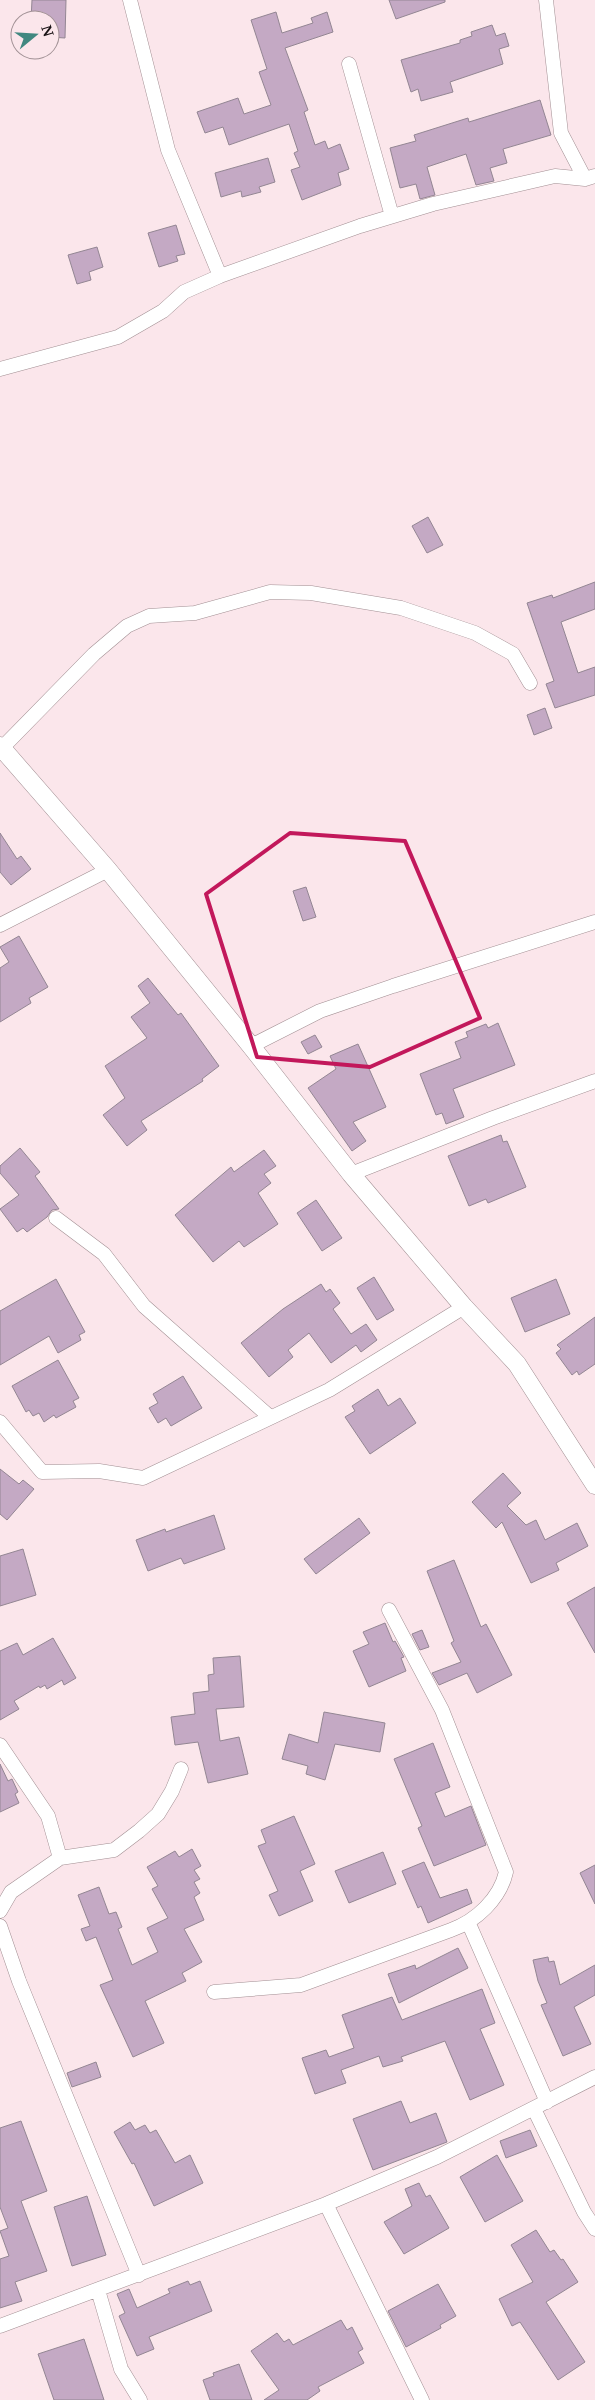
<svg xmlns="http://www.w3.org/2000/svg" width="595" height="2400" viewBox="0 0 595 2400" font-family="'Noto Serif',serif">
	<rect width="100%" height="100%" fill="#fbe6eb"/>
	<path fill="#c4a9c4" stroke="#938693" d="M 32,0 L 66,0 L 65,38 L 50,37 L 50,20 L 31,20 Z
		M 389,0 L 445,0 L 445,2 L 396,19 Z
		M 276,12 L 282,33 L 313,23 L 311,18 L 327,12 L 333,32 L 285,48 L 308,110 L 304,112 L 315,145 L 325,141 L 328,149 L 340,144 L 349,169 L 338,173 L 341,185 L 302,200 L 291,170 L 300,167 L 294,153 L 298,151 L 289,124 L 229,145 L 223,127 L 205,133 L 197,112 L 238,98 L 244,114 L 271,105 L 259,72 L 267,69 L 251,20 Z
		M 492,25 L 496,36 L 505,33 L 509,46 L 499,49 L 503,64 L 450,82 L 453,92 L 421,101 L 418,89 L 411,92 L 401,60 L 460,43 L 460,40 L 472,36 L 471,32 Z
		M 540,100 L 551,135 L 503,149 L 507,163 L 490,168 L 494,181 L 476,185 L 466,154 L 427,167 L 435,195 L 420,199 L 416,184 L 400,188 L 390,148 L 416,141 L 414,135 L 468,118 L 469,122 Z
		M 268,158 L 275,182 L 259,187 L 261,192 L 242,197 L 241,191 L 221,197 L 215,173 Z
		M 176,225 L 185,254 L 176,256 L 178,261 L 159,267 L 148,233 Z
		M 97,247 L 103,267 L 89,272 L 91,280 L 77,284 L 68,255 Z
		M 428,517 L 443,545 L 427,553 L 412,526 Z
		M 595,582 L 595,609 L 561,622 L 578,673 L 595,667 L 595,695 L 555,708 L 546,684 L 554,681 L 527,603 L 552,595 L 553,598 Z
		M 545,708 L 552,728 L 534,735 L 527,715 Z
		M 0,833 L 17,859 L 21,856 L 31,869 L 11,885 L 0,872 Z
		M 306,887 L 316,917 L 303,921 L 293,891 Z
		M 19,936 L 48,987 L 29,998 L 31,1003 L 0,1022 L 0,968 L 9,962 L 0,947 Z
		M 148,978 L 178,1015 L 181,1013 L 219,1066 L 202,1079 L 203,1081 L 141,1121 L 147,1130 L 127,1146 L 103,1115 L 125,1098 L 105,1066 L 147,1038 L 131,1017 L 150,1003 L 138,986 Z
		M 498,1023 L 515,1065 L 453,1089 L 464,1117 L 446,1124 L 442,1113 L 436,1115 L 420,1074 L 461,1058 L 455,1042 L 468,1037 L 466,1032 L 486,1024 L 488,1028 Z
		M 315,1035 L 322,1047 L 308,1054 L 301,1042 Z
		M 358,1044 L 386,1107 L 353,1122 L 366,1141 L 352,1151 L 308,1088 L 336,1069 L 330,1056 Z
		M 501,1135 L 503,1142 L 507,1141 L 526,1187 L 488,1203 L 486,1199 L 469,1206 L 448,1156 Z
		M 20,1148 L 40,1172 L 35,1176 L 59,1209 L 52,1210 L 47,1217 L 27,1232 L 23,1228 L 17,1232 L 0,1209 L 19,1195 L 0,1173 L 0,1166 Z
		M 264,1150 L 276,1166 L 264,1174 L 271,1183 L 258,1193 L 278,1224 L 244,1247 L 239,1241 L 213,1262 L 175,1215 L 231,1167 L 234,1172 Z
		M 316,1200 L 342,1238 L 322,1251 L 297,1213 Z
		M 374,1277 L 394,1310 L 377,1320 L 357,1288 Z
		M 56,1279 L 85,1332 L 79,1335 L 81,1340 L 58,1353 L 49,1336 L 0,1365 L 0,1311 Z
		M 556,1279 L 570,1314 L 525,1332 L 511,1298 Z
		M 321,1284 L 326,1292 L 330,1289 L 340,1303 L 333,1309 L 351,1334 L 366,1324 L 377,1340 L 361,1352 L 356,1345 L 331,1363 L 309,1333 L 288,1350 L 293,1357 L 269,1377 L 241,1343 L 283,1309 Z
		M 595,1317 L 595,1364 L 579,1375 L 577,1371 L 572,1375 L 556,1353 L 561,1349 L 557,1345 Z
		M 58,1360 L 79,1398 L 73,1401 L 76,1407 L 56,1418 L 54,1415 L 44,1422 L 39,1413 L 33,1416 L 29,1410 L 26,1412 L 12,1386 Z
		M 183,1376 L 202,1408 L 171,1426 L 166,1418 L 158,1423 L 149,1408 L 158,1403 L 153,1394 Z
		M 378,1389 L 388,1406 L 400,1398 L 416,1423 L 370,1454 L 345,1417 L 355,1411 L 352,1406 Z
		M 0,1469 L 19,1484 L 23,1480 L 34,1489 L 7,1520 L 0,1514 Z
		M 503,1473 L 521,1493 L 507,1506 L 526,1525 L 536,1520 L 545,1540 L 577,1523 L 588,1546 L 556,1563 L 559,1570 L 531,1583 L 502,1522 L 496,1528 L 472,1502 Z
		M 214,1515 L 225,1549 L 184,1564 L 181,1558 L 148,1571 L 136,1540 L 165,1529 L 166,1532 Z
		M 359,1518 L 370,1533 L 316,1574 L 304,1559 Z
		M 23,1549 L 36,1595 L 0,1606 L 0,1556 Z
		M 454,1560 L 481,1627 L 486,1624 L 512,1675 L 477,1693 L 467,1673 L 439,1685 L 432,1673 L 461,1662 L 451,1643 L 454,1641 L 427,1571 Z
		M 595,1587 L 595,1653 L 567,1603 Z
		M 385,1623 L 393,1642 L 395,1641 L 404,1657 L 401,1658 L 406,1671 L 369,1687 L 353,1651 L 369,1644 L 363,1632 Z
		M 422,1630 L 429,1647 L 420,1650 L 412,1634 Z
		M 53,1638 L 76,1678 L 64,1685 L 62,1680 L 47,1689 L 45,1685 L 40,1688 L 39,1686 L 14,1701 L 19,1709 L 0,1720 L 0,1651 L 17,1643 L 23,1655 Z
		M 240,1656 L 244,1707 L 216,1709 L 220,1741 L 239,1737 L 248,1774 L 208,1783 L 198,1742 L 175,1745 L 171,1717 L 195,1714 L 193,1693 L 209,1691 L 208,1675 L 214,1674 L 213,1658 Z
		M 324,1712 L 385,1723 L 380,1752 L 335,1744 L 325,1780 L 306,1774 L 308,1766 L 282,1759 L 289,1734 L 318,1743 Z
		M 433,1743 L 450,1787 L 435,1793 L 445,1817 L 471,1806 L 486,1845 L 434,1866 L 418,1828 L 422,1826 L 394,1759 Z
		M 0,1764 L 8,1781 L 12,1779 L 18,1792 L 15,1794 L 19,1803 L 0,1812 Z
		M 294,1816 L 315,1864 L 300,1871 L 313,1901 L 279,1916 L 269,1895 L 278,1891 L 258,1846 L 266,1843 L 261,1830 Z
		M 192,1849 L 201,1866 L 194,1870 L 200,1879 L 194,1882 L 200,1893 L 194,1897 L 204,1920 L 184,1929 L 202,1962 L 182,1973 L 186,1981 L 145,2001 L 164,2043 L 133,2057 L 100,1985 L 113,1980 L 96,1937 L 86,1941 L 81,1929 L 90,1926 L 78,1895 L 99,1887 L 109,1914 L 116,1912 L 122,1927 L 118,1929 L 132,1965 L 158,1952 L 147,1928 L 168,1918 L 152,1889 L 158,1886 L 147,1867 L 175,1851 L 179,1857 Z
		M 383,1852 L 396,1884 L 349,1903 L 335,1871 Z
		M 424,1862 L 440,1898 L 467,1889 L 472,1903 L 428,1923 L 421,1906 L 418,1908 L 402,1871 Z
		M 595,1865 L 595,1904 L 580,1873 Z
		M 458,1948 L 468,1968 L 399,2003 L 388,1974 L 415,1965 L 416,1969 Z
		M 548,1957 L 549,1962 L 554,1961 L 560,1985 L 595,1965 L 595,1995 L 574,2007 L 591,2044 L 563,2056 L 541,2005 L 547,2003 L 538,1981 L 533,1960 Z
		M 482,1989 L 495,2023 L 480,2029 L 504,2085 L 470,2100 L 445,2041 L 401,2057 L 403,2061 L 383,2067 L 379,2056 L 341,2070 L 346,2083 L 315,2094 L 302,2058 L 326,2050 L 329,2057 L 354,2048 L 342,2015 L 392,1997 L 402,2020 Z
		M 96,2062 L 101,2077 L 72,2087 L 67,2073 Z
		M 401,2101 L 410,2123 L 436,2113 L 447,2142 L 373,2170 L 353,2119 Z
		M 21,2121 L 47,2191 L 21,2201 L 47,2271 L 15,2282 L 22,2301 L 0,2308 L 0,2259 L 9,2256 L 0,2231 L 8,2228 L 0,2207 L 0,2128 Z
		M 130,2122 L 135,2130 L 145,2125 L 150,2133 L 156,2130 L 175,2163 L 190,2155 L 203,2183 L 154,2206 L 134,2163 L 132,2164 L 114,2132 Z
		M 530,2130 L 537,2146 L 506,2158 L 500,2141 Z
		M 497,2155 L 523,2201 L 485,2222 L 460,2177 Z
		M 419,2183 L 426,2197 L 430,2195 L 449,2228 L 404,2254 L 384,2222 L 412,2206 L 405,2189 Z
		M 87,2196 L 106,2255 L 72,2266 L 54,2207 Z
		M 536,2230 L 550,2252 L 554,2250 L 561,2260 L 563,2259 L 578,2282 L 546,2302 L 585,2362 L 558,2380 L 520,2322 L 512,2326 L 499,2299 L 533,2282 L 511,2245 Z
		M 188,2281 L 190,2285 L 200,2281 L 212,2311 L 149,2337 L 154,2349 L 137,2356 L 119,2316 L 125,2313 L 117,2294 L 129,2289 L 137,2308 L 170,2293 L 168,2289 Z
		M 438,2284 L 456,2316 L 440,2325 L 441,2328 L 406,2347 L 388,2311 Z
		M 341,2320 L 347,2330 L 352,2327 L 363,2349 L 358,2352 L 364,2363 L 318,2387 L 320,2391 L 307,2400 L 264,2400 L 279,2390 L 251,2351 L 277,2333 L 284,2342 L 289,2339 L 293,2345 Z
		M 84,2339 L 104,2400 L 54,2400 L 38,2354 Z
		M 239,2364 L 252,2400 L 210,2400 L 203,2380 L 214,2376 L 213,2373 Z"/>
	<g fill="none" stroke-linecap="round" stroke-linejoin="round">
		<defs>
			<path id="minor" d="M 130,0 L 168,150 L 220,276
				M 546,0 L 561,133 L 585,179
				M 349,64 L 392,216
				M 0,369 L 118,337 L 163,311 L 184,292 L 220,276 L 360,226 L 433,204 L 555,176 L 585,179 L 595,176
				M 2,748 L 94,654 L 127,626 L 149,616 L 195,613 L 270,592 L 311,593 L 401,608 L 475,633 L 513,654 L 530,683
				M 0,925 L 108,870
				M 251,1046 L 320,1011 L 393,986 L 595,922
				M 351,1174 L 493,1118 L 595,1081
				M 56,1218 L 104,1254 L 144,1306 L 270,1417
				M 0,1422 L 42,1472 L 99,1471 L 143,1478 L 329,1390 L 464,1307
				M 0,1745 L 48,1816 L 60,1858
				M 0,1911 L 11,1892 L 60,1858 L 114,1850 L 139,1831 L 158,1814 L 172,1791 L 181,1769
				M 469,1924 L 547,2102
				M 0,1926 L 19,1981 L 139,2275
				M 214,1992 L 301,1985 L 451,1930 C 476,1921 500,1899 506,1872 L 442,1710 L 389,1610
				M 534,2109 L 584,2212 L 595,2229
				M 326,2204 L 422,2400
				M 98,2290 L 121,2369 L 140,2400
				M 0,2326 L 326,2204 L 437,2157 L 595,2077"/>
			<path id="tertiary" d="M 0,746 L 108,870 L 251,1046 L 351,1174 L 464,1307 L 517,1364 L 595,1485"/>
		</defs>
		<use href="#minor" stroke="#a28f93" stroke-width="15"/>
		<use href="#tertiary" stroke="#a28f93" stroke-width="19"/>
		<use href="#minor" stroke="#fff" stroke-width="14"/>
		<use href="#tertiary" stroke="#fff" stroke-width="18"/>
	</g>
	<path fill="none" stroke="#c2185b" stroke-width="4" stroke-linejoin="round" d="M 290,833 L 405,841 L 480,1018 L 370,1067 L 257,1057 L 206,894 Z"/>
	<g transform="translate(35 35) rotate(72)"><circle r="24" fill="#fbe6eb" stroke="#a19195"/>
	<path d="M0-4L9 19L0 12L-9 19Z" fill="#418880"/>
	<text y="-8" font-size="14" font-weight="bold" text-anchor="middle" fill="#191214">N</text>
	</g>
</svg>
